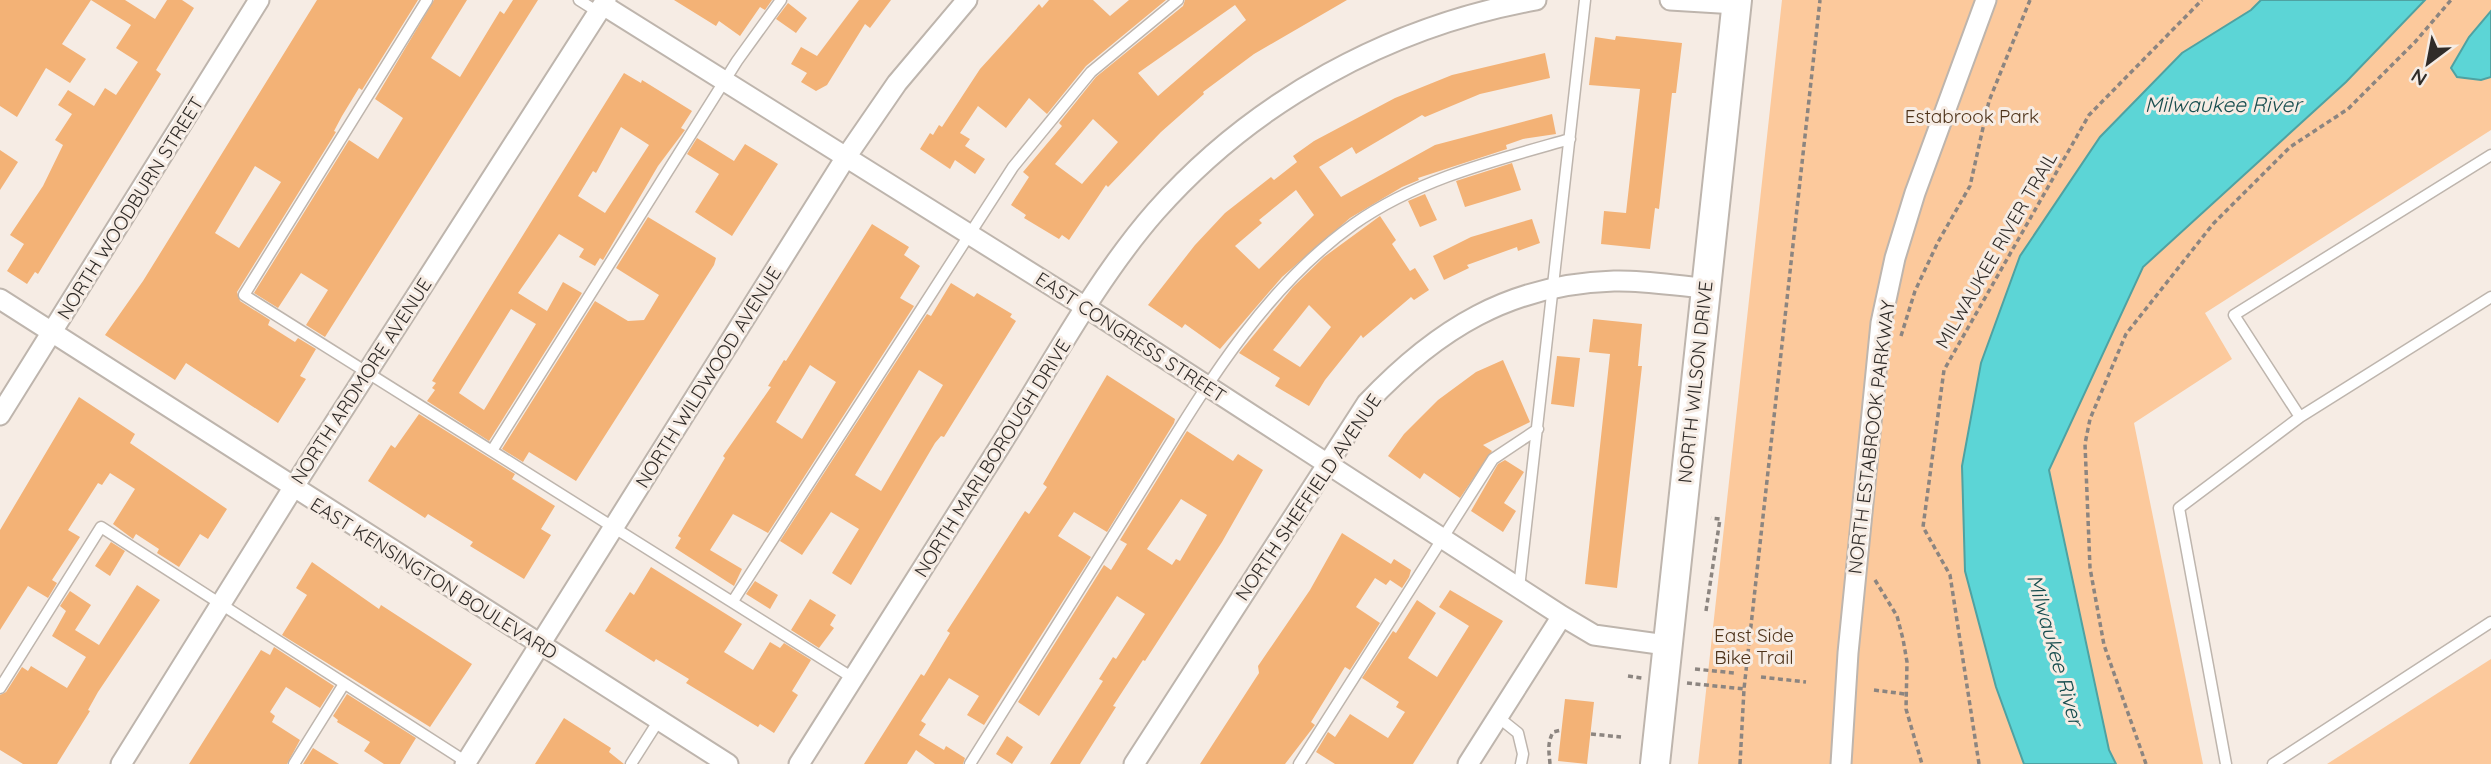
<svg xmlns="http://www.w3.org/2000/svg" width="2491" height="764" viewBox="0 0 2491 764" font-family="Quicksand,sans-serif">
	<rect width="100%" height="100%" fill="#f6ece4"/>
	<path fill="#fcc99c" d="M 1782,0 L 2261,0 L 2251,10 L 1965,571 L 1996,687 L 2024,764 L 1698,764 Z
		M 2425,0 L 2491,0 L 2491,11 L 2469,37 L 2481,80 L 2491,77 L 2491,130 L 2205,313 L 2232,359 L 2134,423 L 2203,764 L 2116,764 L 2109,750 L 2048,471 L 2143,267 L 2346,82 Z
		M 2491,659 L 2491,764 L 2327,764 Z"/>
	<path fill="#5cd5d6" stroke="#4fa2a2" stroke-width="2" d="M 2261,0 L 2425,0 L 2346,82 L 2143,267 L 2049,470 L 2109,750 L 2116,764 L 2024,764 L 1996,687 L 1965,571 L 1962,466 L 1981,363 L 2020,256 L 2100,137 L 2182,53 L 2251,10 Z
		M 2491,11 L 2491,77 L 2481,80 L 2457,77 L 2451,68 L 2469,37 Z"/>
	<path fill="#f3b276" fill-rule="evenodd" d="M 0,0 L 91,0 L 62,44 L 86,59 L 70,83 L 46,68 L 17,117 L 0,106 Z
		M 91,0 L 125,0 L 155,19 L 167,0 L 182,0 L 194,8 L 156,70 L 161,74 L 38,274 L 35,272 L 27,284 L 7,271 L 24,244 L 10,235 L 43,186 L 63,145 L 55,140 L 72,114 L 58,105 L 68,90 L 94,106 L 105,88 L 116,95 L 138,62 L 116,48 L 131,25 Z
		M 317,0 L 418,0 L 362,90 L 359,88 L 342,116 L 334,131 L 336,132 L 237,292 L 240,301 L 270,320 L 268,325 L 295,342 L 298,338 L 316,349 L 300,376 L 306,379 L 278,423 L 186,363 L 175,380 L 105,335 L 143,281 ZM 255,166 L 281,182 L 239,248 L 215,233 Z
		M 434,0 L 467,0 L 431,58 L 460,77 L 500,11 L 504,14 L 513,0 L 538,0 L 325,337 L 306,325 L 328,290 L 301,273 L 278,308 L 254,293 L 349,140 L 378,159 L 403,118 L 375,99 Z
		M 674,0 L 772,0 L 765,10 L 760,7 L 740,36 L 719,21 L 716,26 Z
		M 859,0 L 891,0 L 870,28 L 865,24 L 827,85 L 816,91 L 801,82 L 807,73 L 791,64 L 801,47 L 817,56 Z
		M 1049,0 L 1093,0 L 1110,16 L 1129,0 L 1166,0 L 1086,66 L 1047,114 L 1029,98 L 1006,128 L 978,106 L 960,133 L 970,139 L 965,146 L 985,159 L 975,174 L 955,160 L 950,169 L 920,149 L 930,133 L 933,135 L 939,125 L 942,127 L 980,69 L 1039,4 L 1042,8 Z
		M 1185,0 L 1347,0 L 1254,54 L 1203,92 L 1204,94 L 1161,132 L 1108,187 L 1106,185 L 1069,240 L 1062,235 L 1059,239 L 1024,218 L 1026,215 L 1011,205 L 1029,177 L 1023,172 L 1062,126 L 1059,123 L 1096,77 L 1183,6 ZM 1235,5 L 1246,20 L 1158,96 L 1138,73 ZM 1093,119 L 1118,142 L 1082,184 L 1055,164 Z
		M 788,3 L 807,18 L 796,33 L 776,19 Z
		M 1616,36 L 1682,43 L 1676,93 L 1672,93 L 1659,209 L 1655,208 L 1650,249 L 1601,244 L 1604,211 L 1626,213 L 1640,89 L 1589,85 L 1595,37 L 1615,40 Z
		M 1545,53 L 1550,78 L 1480,94 L 1425,117 L 1422,115 L 1356,154 L 1352,147 L 1319,167 L 1341,197 L 1435,145 L 1552,114 L 1556,134 L 1523,139 L 1506,145 L 1507,149 L 1418,178 L 1419,180 L 1402,187 L 1350,218 L 1282,277 L 1220,349 L 1185,324 L 1182,328 L 1148,305 L 1195,245 L 1225,213 L 1271,177 L 1274,180 L 1297,162 L 1293,156 L 1314,141 L 1395,98 L 1452,75 ZM 1296,190 L 1314,215 L 1259,269 L 1235,246 L 1262,223 L 1259,220 Z
		M 624,73 L 641,83 L 642,80 L 692,111 L 681,128 L 685,130 L 658,166 L 603,260 L 600,258 L 595,266 L 579,257 L 584,249 L 559,234 L 518,293 L 547,311 L 563,282 L 582,293 L 489,441 L 427,401 L 435,390 L 432,388 L 436,383 L 432,381 ZM 621,127 L 649,145 L 605,213 L 578,196 L 593,171 L 596,173 ZM 511,309 L 536,324 L 484,410 L 459,393 Z
		M 697,138 L 734,161 L 745,144 L 778,164 L 732,236 L 695,212 L 719,174 L 687,154 Z
		M 0,150 L 18,162 L 0,190 Z
		M 1512,163 L 1521,190 L 1465,207 L 1456,181 Z
		M 1425,194 L 1437,220 L 1420,227 L 1408,201 Z
		M 1380,216 L 1396,240 L 1392,244 L 1410,271 L 1415,268 L 1429,290 L 1414,300 L 1411,297 L 1363,338 L 1361,335 L 1325,380 L 1309,406 L 1275,386 L 1280,378 L 1239,353 L 1293,287 L 1324,257 ZM 1309,305 L 1331,327 L 1300,367 L 1273,350 Z
		M 648,217 L 716,258 L 714,265 L 576,481 L 529,452 L 523,462 L 502,449 L 595,301 L 628,321 L 644,320 L 659,295 L 616,268 Z
		M 1532,219 L 1540,243 L 1518,251 L 1517,247 L 1467,265 L 1469,268 L 1444,280 L 1433,256 L 1471,237 Z
		M 872,224 L 909,247 L 904,255 L 920,266 L 900,298 L 914,306 L 768,533 L 733,514 L 710,550 L 742,569 L 734,586 L 675,548 L 681,538 L 678,536 L 725,458 L 723,456 L 771,387 L 768,386 L 784,360 L 786,361 ZM 810,365 L 836,382 L 802,439 L 776,422 Z
		M 951,283 L 974,297 L 977,293 L 1012,314 L 1010,317 L 1016,321 L 944,437 L 941,436 L 935,443 L 851,585 L 832,573 L 859,529 L 831,512 L 802,555 L 780,541 L 927,314 L 931,316 ZM 919,370 L 943,385 L 881,491 L 855,475 Z
		M 1593,319 L 1642,324 L 1638,366 L 1642,366 L 1617,588 L 1585,584 L 1610,354 L 1589,352 Z
		M 1557,356 L 1580,358 L 1574,407 L 1551,404 Z
		M 1503,360 L 1530,422 L 1483,445 L 1492,451 L 1460,498 L 1424,473 L 1420,479 L 1388,456 L 1404,434 L 1438,400 L 1476,372 Z
		M 1107,375 L 1175,419 L 1174,423 L 1107,532 L 1074,512 L 1058,536 L 1091,557 L 984,725 L 967,715 L 979,696 L 949,678 L 921,721 L 926,724 L 919,735 L 944,750 L 946,746 L 965,758 L 963,764 L 935,764 L 916,750 L 907,764 L 864,764 L 921,674 L 924,676 L 950,633 L 947,631 L 1025,511 L 1029,514 L 1047,487 L 1043,484 Z
		M 79,397 L 135,434 L 130,443 L 227,509 L 208,539 L 200,534 L 179,567 L 157,553 L 159,549 L 136,534 L 133,539 L 113,524 L 135,489 L 110,473 L 102,485 L 98,483 L 68,530 L 80,537 L 52,580 L 57,583 L 48,598 L 28,586 L 0,630 L 0,530 Z
		M 419,414 L 515,474 L 512,479 L 555,506 L 541,529 L 551,535 L 524,579 L 470,546 L 473,542 L 428,514 L 425,518 L 368,481 L 391,445 L 395,448 Z
		M 1187,431 L 1233,461 L 1238,454 L 1263,470 L 1222,542 L 1145,661 L 1143,660 L 1113,706 L 1116,707 L 1080,764 L 1050,764 L 1103,681 L 1099,679 L 1113,657 L 1116,659 L 1145,614 L 1117,596 L 1039,716 L 1018,702 L 1104,565 L 1111,570 L 1127,544 L 1120,540 ZM 1181,499 L 1207,515 L 1180,561 L 1176,559 L 1172,565 L 1147,549 Z
		M 1505,460 L 1524,472 L 1504,503 L 1516,511 L 1503,532 L 1471,511 L 1498,464 Z
		M 1342,533 L 1391,564 L 1394,559 L 1411,570 L 1409,577 L 1402,588 L 1390,580 L 1386,585 L 1375,578 L 1356,607 L 1380,623 L 1350,670 L 1345,667 L 1311,722 L 1315,725 L 1285,764 L 1200,764 L 1259,673 L 1258,666 L 1310,590 Z
		M 111,542 L 125,551 L 110,576 L 95,566 Z
		M 312,562 L 379,609 L 381,605 L 472,664 L 430,727 L 282,635 L 307,595 L 296,588 Z
		M 651,567 L 742,624 L 724,652 L 753,670 L 770,642 L 780,648 L 784,643 L 811,660 L 792,691 L 798,695 L 774,733 L 760,724 L 758,727 L 709,697 L 686,683 L 689,679 L 656,659 L 654,662 L 605,631 L 630,592 L 634,595 Z
		M 755,581 L 778,595 L 770,609 L 746,594 Z
		M 137,585 L 160,600 L 98,692 L 88,710 L 90,711 L 57,764 L 23,764 L 0,750 L 0,695 L 6,692 L 22,667 L 28,671 L 31,666 L 67,688 L 86,657 L 52,636 L 66,611 L 60,606 L 70,591 L 91,605 L 75,630 L 99,645 Z
		M 1450,590 L 1503,621 L 1413,764 L 1335,764 L 1316,752 L 1328,732 L 1335,737 L 1350,714 L 1388,738 L 1405,712 L 1396,707 L 1399,702 L 1362,678 L 1393,631 L 1396,633 L 1417,600 L 1436,613 L 1408,658 L 1437,677 L 1469,626 L 1439,607 Z
		M 810,599 L 836,615 L 830,625 L 834,628 L 819,648 L 791,630 Z
		M 274,647 L 334,686 L 320,708 L 286,687 L 270,712 L 275,716 L 272,722 L 300,740 L 287,764 L 189,764 L 261,650 L 270,655 Z
		M 347,694 L 416,738 L 400,764 L 384,764 L 364,751 L 370,742 L 337,722 L 338,720 L 333,716 Z
		M 1565,699 L 1594,702 L 1587,764 L 1558,761 Z
		M 564,718 L 611,748 L 609,752 L 624,764 L 535,764 Z
		M 1007,736 L 1023,747 L 1012,764 L 996,754 Z
		M 313,748 L 339,764 L 303,764 Z"/>
	<g fill="none" stroke-linecap="round" stroke-linejoin="round">
		<defs>
			<path id="lane" d="M 427,0 L 244,295 L 853,678
				M 579,0 L 598,12
				M 2300,417 L 2234,315 L 2491,155
				M 493,449 L 737,61 L 781,0
				M 1519,588 L 1585,0
				M 733,601 L 1013,167 L 1091,72 L 1178,0
				M 0,688 L 101,527 L 468,763
				M 1498,717 L 1518,733 L 1523,754 L 1521,764
				M 294,764 L 344,684
				M 631,764 L 659,720
				M 970,764 C 1025,676 1081,588 1136,499 C 1198,400 1257,293 1354,224 C 1418,179 1496,160 1570,139
				M 1299,764 L 1493,459 L 1538,429
				M 2226,764 L 2179,508 L 2300,417 L 2491,297
				M 2273,764 L 2491,622"/>
			<path id="street" d="M 1670,0 L 1736,4
				M 603,5 L 1087,308 L 1562,616 L 1594,635 L 1666,645
				M 0,299 L 728,764
				M 0,415 L 259,0
				M 121,764 L 293,488 L 606,0
				M 465,764 L 846,157 L 897,83 L 967,0
				M 799,764 C 866,658 933,552 1000,446 C 1048,370 1097,278 1156,211 C 1254,100 1391,26 1536,0
				M 1134,764 L 1367,403 C 1437,329 1510,284 1614,281 C 1644,280 1676,286 1705,288
				M 1468,764 L 1562,616
				M 1841,764 L 1848,653 L 1881,323 L 1895,258 L 1915,193 L 1986,0"/>
			<path id="secondary" d="M 1655,764 L 1737,0"/>
		</defs>
		<use href="#lane" stroke="#beb5ad" stroke-width="13"/>
		<use href="#street" stroke="#beb5ad" stroke-width="23"/>
		<use href="#secondary" stroke="#beb5ad" stroke-width="32"/>
		<path stroke="#8c8580" stroke-width="3.5" stroke-dasharray="5 3.5" stroke-linecap="butt" d="M 1901,336 L 1915,291 L 1938,242 L 1970,186 L 1989,101 L 2030,0
			M 1875,580 L 1897,616 L 1903,639 L 1907,662 L 1906,709 L 1922,764
			M 1706,611 L 1720,519 L 1711,518
			M 1695,669 L 1734,673
			M 1628,676 L 1642,678
			M 1761,677 L 1806,682
			M 1687,683 L 1744,689
			M 1874,690 L 1905,694
			M 1591,734 L 1621,737
			M 1550,764 C 1549,751 1547,744 1553,732 L 1561,730
			M 1740,764 L 1744,689 L 1820,0
			M 1979,764 L 1950,575 L 1923,527 L 1944,370 L 2089,115 L 2202,0
			M 2146,764 L 2104,645 L 2090,568 L 2085,444 L 2090,419 L 2126,334 L 2213,224 L 2290,147 L 2348,109 L 2415,42 L 2451,0"/>
		<use href="#lane" stroke="#fff" stroke-width="10"/>
		<use href="#street" stroke="#fff" stroke-width="19"/>
		<use href="#secondary" stroke="#fff" stroke-width="28"/>
	</g>
	<g text-anchor="middle" stroke-width="6" stroke-linejoin="round" paint-order="stroke">
		<g font-size="19" fill="#4d3219" stroke="#f6ece4">
			<text x="1972" y="123">Estabrook Park</text>
			<text x="1754" y="642">East Side<tspan x="1754" dy="22">Bike Trail</tspan></text>
		</g>
		<g font-size="19" fill="#302c29" stroke="#f6ece4">
			<text transform="translate(130 208) rotate(-58)" y="7">NORTH WOODBURN STREET</text>
			<text transform="translate(1996 250) rotate(-60)" y="7">MILWAUKEE RIVER TRAIL</text>
			<text transform="translate(1131 337) rotate(33)" y="7">EAST CONGRESS STREET</text>
			<text transform="translate(708 377) rotate(-58)" y="7">NORTH WILDWOOD AVENUE</text>
			<text transform="translate(361 381) rotate(-57)" y="7">NORTH ARDMORE AVENUE</text>
			<text transform="translate(1695 382) rotate(-84)" y="7">NORTH WILSON DRIVE</text>
			<text transform="translate(1871 437) rotate(-83)" y="7">NORTH ESTABROOK PARKWAY</text>
			<text transform="translate(992 458) rotate(-58)" y="7">NORTH MARLBOROUGH DRIVE</text>
			<text transform="translate(1308 497) rotate(-56)" y="7">NORTH SHEFFIELD AVENUE</text>
			<text transform="translate(434 578) rotate(32)" y="7">EAST KENSINGTON BOULEVARD</text>
		</g>
		<g font-size="21" font-style="italic" fill="#174d4e" stroke="#f6ece4">
			<text x="2223" y="112">Milwaukee River</text>
			<text transform="translate(2055 650) rotate(74)" y="7">Milwaukee River</text>
		</g>
	</g>
	<g transform="translate(2428 63) rotate(212)" stroke="#f6ece4" stroke-width="5" paint-order="stroke">
	<path d="M0-5L12 26L0 18L-12 26Z" fill="#302c29"/>
	<text y="-10" font-size="19" font-weight="bold" text-anchor="middle" fill="#302c29">N</text>
	</g>
</svg>
